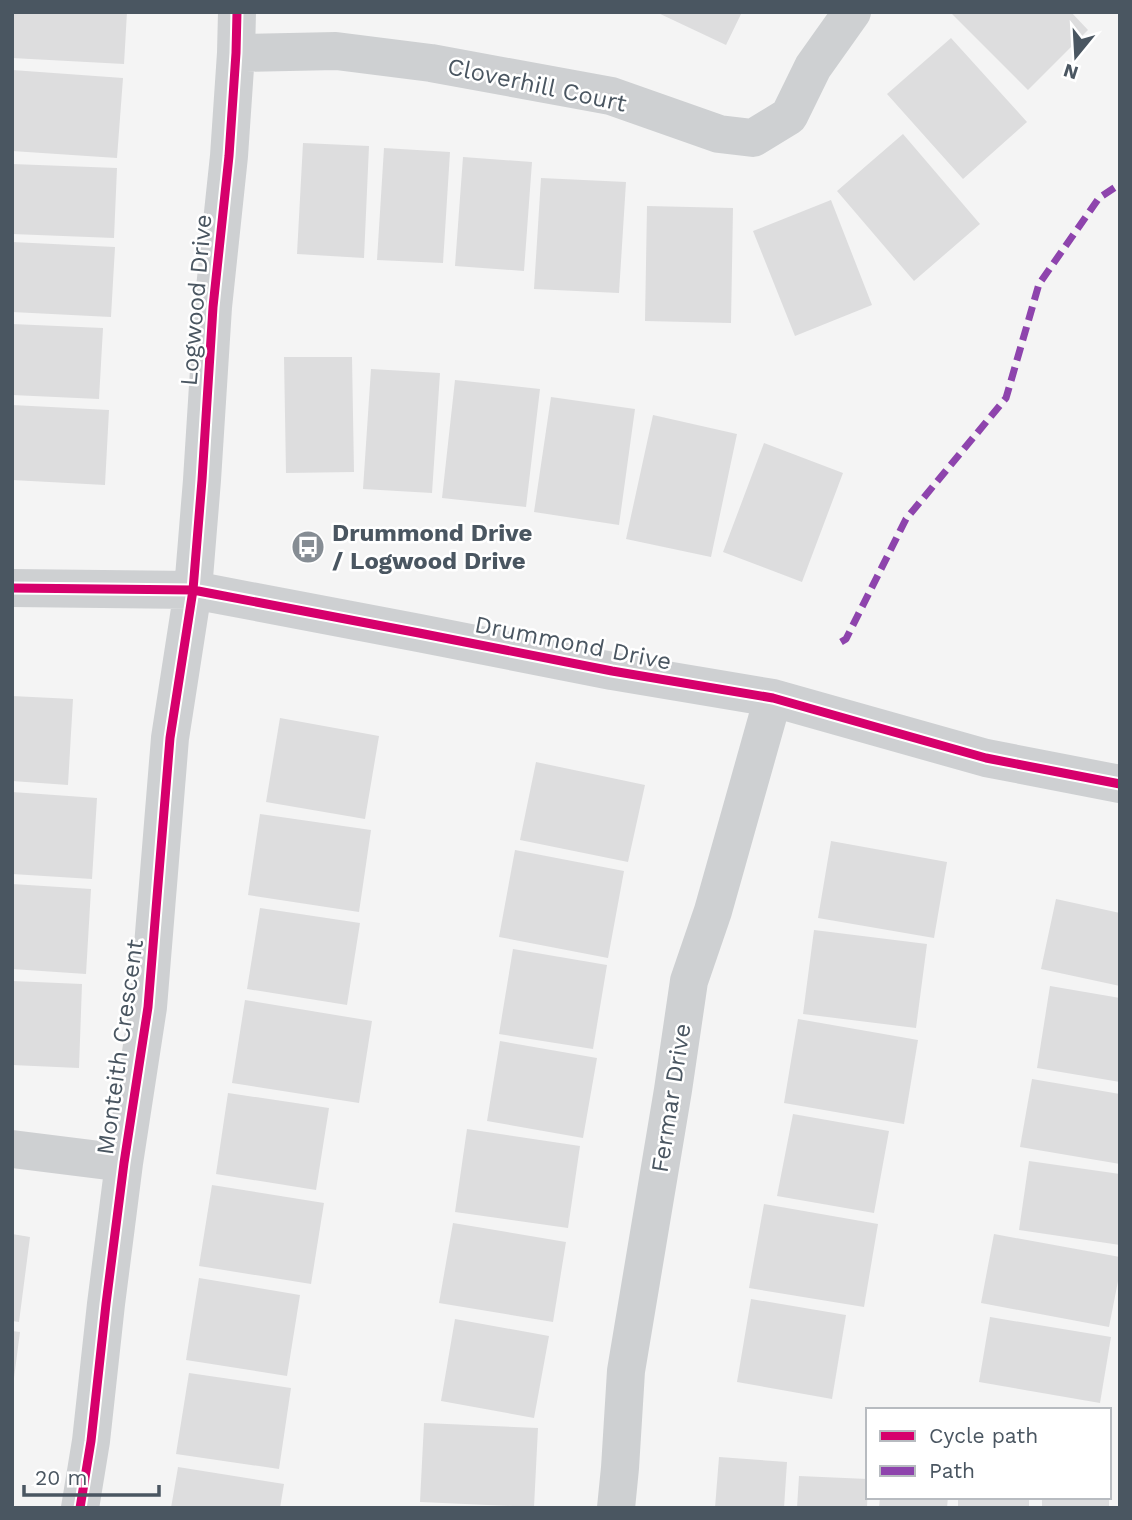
<svg xmlns="http://www.w3.org/2000/svg" width="1132" height="1520" viewBox="0 0 1132 1520" font-family="'Work Sans',sans-serif">
	<rect width="100%" height="100%" fill="#f4f4f4"/>
	<path fill="#ddddde" d="M 12,12 L 127,12 L 124,64 L 12,58 Z
		M 656,12 L 742,12 L 726,45 Z
		M 950,12 L 1071,12 L 1088,30 L 1028,90 Z
		M 951,38 L 1027,122 L 963,179 L 887,94 Z
		M 12,70 L 123,78 L 117,158 L 12,151 Z
		M 903,134 L 980,224 L 914,281 L 837,191 Z
		M 303,143 L 369,146 L 364,258 L 297,254 Z
		M 384,148 L 450,152 L 443,263 L 377,260 Z
		M 463,157 L 532,162 L 524,271 L 455,266 Z
		M 12,164 L 117,168 L 114,238 L 12,234 Z
		M 541,178 L 626,182 L 619,293 L 534,289 Z
		M 831,200 L 872,305 L 795,336 L 753,231 Z
		M 647,206 L 733,208 L 731,323 L 645,321 Z
		M 12,242 L 115,247 L 111,317 L 12,312 Z
		M 12,324 L 103,328 L 99,399 L 12,395 Z
		M 284,357 L 352,357 L 354,472 L 286,473 Z
		M 371,369 L 440,373 L 432,493 L 363,489 Z
		M 455,380 L 540,389 L 526,507 L 442,498 Z
		M 551,397 L 635,409 L 619,525 L 534,512 Z
		M 12,405 L 109,410 L 105,485 L 12,480 Z
		M 653,415 L 737,434 L 711,557 L 626,539 Z
		M 764,443 L 843,473 L 802,582 L 723,552 Z
		M 12,696 L 73,699 L 68,785 L 12,781 Z
		M 280,718 L 379,736 L 365,819 L 266,802 Z
		M 536,762 L 645,785 L 628,862 L 520,840 Z
		M 12,792 L 97,798 L 92,879 L 12,874 Z
		M 260,814 L 371,830 L 359,912 L 248,895 Z
		M 831,841 L 947,862 L 934,938 L 818,918 Z
		M 515,850 L 624,871 L 608,958 L 499,937 Z
		M 12,884 L 91,889 L 86,974 L 12,969 Z
		M 1056,899 L 1120,913 L 1120,986 L 1041,969 Z
		M 260,908 L 360,923 L 347,1005 L 247,989 Z
		M 814,930 L 927,944 L 916,1028 L 803,1014 Z
		M 513,949 L 607,965 L 593,1049 L 499,1034 Z
		M 12,981 L 82,984 L 79,1068 L 12,1065 Z
		M 1050,986 L 1120,998 L 1120,1082 L 1037,1068 Z
		M 245,1000 L 372,1021 L 359,1103 L 232,1083 Z
		M 798,1019 L 918,1040 L 904,1124 L 784,1103 Z
		M 500,1041 L 597,1058 L 583,1138 L 487,1121 Z
		M 1032,1079 L 1120,1094 L 1120,1164 L 1020,1147 Z
		M 228,1093 L 329,1108 L 316,1190 L 216,1174 Z
		M 793,1114 L 889,1131 L 874,1213 L 777,1196 Z
		M 467,1129 L 580,1146 L 568,1228 L 455,1212 Z
		M 1029,1161 L 1120,1174 L 1120,1245 L 1019,1230 Z
		M 212,1185 L 324,1203 L 311,1284 L 199,1266 Z
		M 764,1204 L 878,1224 L 864,1307 L 749,1288 Z
		M 453,1223 L 566,1242 L 553,1322 L 439,1303 Z
		M 12,1234 L 30,1237 L 19,1322 L 12,1321 Z
		M 994,1234 L 1120,1257 L 1120,1271 L 1109,1327 L 981,1303 Z
		M 199,1278 L 300,1295 L 287,1376 L 186,1360 Z
		M 751,1299 L 846,1315 L 832,1399 L 737,1382 Z
		M 990,1317 L 1111,1337 L 1100,1403 L 979,1382 Z
		M 455,1319 L 549,1336 L 534,1418 L 441,1401 Z
		M 12,1331 L 20,1332 L 14,1378 L 12,1378 Z
		M 189,1373 L 291,1388 L 279,1469 L 176,1454 Z
		M 424,1423 L 538,1428 L 534,1507 L 420,1502 Z
		M 719,1457 L 787,1462 L 784,1508 L 715,1508 Z
		M 178,1467 L 284,1484 L 280,1508 L 171,1508 Z
		M 799,1476 L 868,1479 L 867,1508 L 797,1508 Z
		M 880,1497 L 948,1497 L 947,1508 L 879,1508 Z
		M 958,1497 L 1029,1497 L 1029,1508 L 958,1508 Z
		M 1042,1497 L 1109,1497 L 1109,1508 L 1042,1508 Z"/>
	<g fill="none" stroke-linecap="round" stroke-linejoin="round">
		<path stroke="#ced0d2" stroke-width="38" d="M 236,53 L 336,51 L 431,63 L 611,96 L 719,134 L 753,138 L 789,116 L 813,67 L 852,12
			M 12,588 L 193,590 L 419,633 L 612,671 L 773,698 L 986,758 L 1120,784
			M 12,1149 L 124,1163
			M 80,1508 L 91,1441 L 106,1304 L 124,1163 L 148,1007 L 170,738 L 193,590 L 202,480 L 213,307 L 229,156 L 236,53 L 237,12
			M 616,1508 L 620,1468 L 626,1371 L 673,1090 L 689,981 L 713,911 L 773,698"/>
		<path stroke="#8e44ad" stroke-width="7" stroke-dasharray="14 7" stroke-linecap="butt" d="M 841,642 L 846,639 L 906,519 L 1006,398 L 1039,284 L 1099,198 L 1120,184"/>
		<defs>
			<path id="cycleway" d="M 12,588 L 193,590 L 419,633 L 612,671 L 773,698 L 986,758 L 1120,784
				M 80,1508 L 91,1441 L 106,1304 L 124,1163 L 148,1007 L 170,738 L 193,590 L 202,480 L 213,307 L 229,156 L 236,53 L 237,12"/>
		</defs>
		<use href="#cycleway" stroke="#fff" stroke-width="13"/>
		<use href="#cycleway" stroke="#d6006c" stroke-width="9"/>
	</g>
	<defs>
		<symbol id="bus-disc" viewBox="-11 -11 22 22"><circle r="9.5" fill="#868d94" stroke="#fff"/><path d="M-5-6H5V4H4V6H2V4H-2V6H-4V4H-5ZM-3.5-4V0h7V-4ZM-3.5 1.2v1.5H-2V1.2ZM2 1.2v1.5H3.5V1.2Z" fill="#fff"/></symbol>
	</defs>
	<g fill-rule="evenodd">
		<use href="#bus-disc" x="289" y="528" width="38" height="38"/>
	</g>
	<g text-anchor="middle" stroke-width="5" stroke-linejoin="round" paint-order="stroke">
		<g font-size="24" fill="#4a5661" stroke="#fff">
			<text transform="translate(537 85) rotate(12)" y="8">Cloverhill Court</text>
			<text transform="translate(196 300) rotate(-85)" y="8">Logwood Drive</text>
			<text transform="translate(573 643) rotate(11)" y="8">Drummond Drive</text>
			<text transform="translate(120 1047) rotate(-82)" y="8">Monteith Crescent</text>
			<text transform="translate(671 1098) rotate(-81)" y="8">Fermar Drive</text>
		</g>
		<g font-size="24" font-weight="bold" fill="#4a5661" stroke="#fff" text-anchor="start">
			<text x="332" y="541">Drummond Drive<tspan x="332" dy="28">/ Logwood Drive</tspan></text>
		</g>
	</g>
	<rect width="1132" height="1520" fill="none" stroke="#4a5661" stroke-width="28"/>
	<rect x="866" y="1408" width="245" height="91" fill="#ffffff" stroke="#b7bbc0" stroke-width="2"/>
	<rect x="880" y="1431" width="35" height="10" fill="#d6006c" stroke="#b7bbc0" stroke-width="2"/>
	<text x="929" y="1443" font-size="21" fill="#4a5661">Cycle path</text>
	<rect x="880" y="1466" width="35" height="10" fill="#8e44ad" stroke="#b7bbc0" stroke-width="2"/>
	<text x="929" y="1478" font-size="21" fill="#4a5661">Path</text>
	<g transform="translate(1076 56) rotate(198)" stroke="#ffffff" stroke-width="5" paint-order="stroke">
	<path d="M0-5L12 26L0 18L-12 26Z" fill="#4a5661"/>
	<text y="-10" font-size="19" font-weight="bold" text-anchor="middle" fill="#4a5661">N</text>
	</g>
	<path d="M24 1485v10h135v-10" fill="none" stroke="#4a5661" stroke-width="3.5"/>
	<text x="35" y="1485" font-size="21" fill="#4a5661" stroke="#ffffff" stroke-width="5" paint-order="stroke">20 m</text>
</svg>
